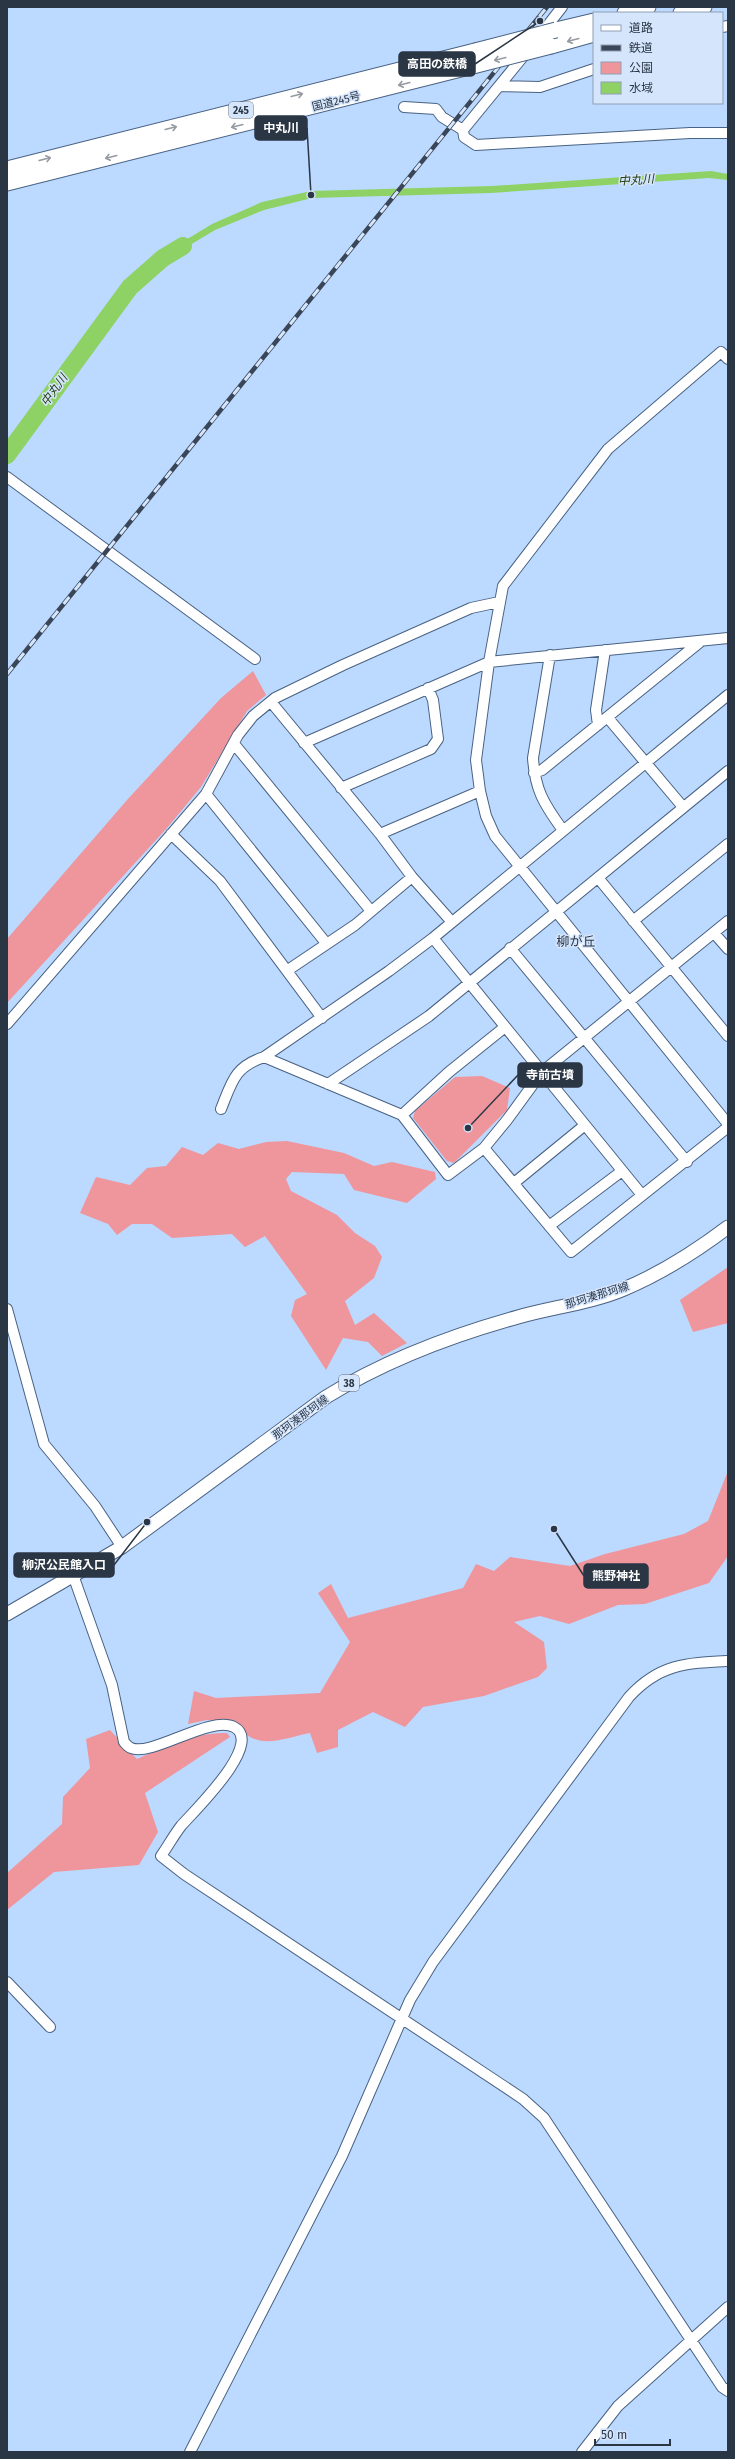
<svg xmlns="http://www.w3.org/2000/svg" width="735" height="2459" viewBox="0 0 735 2459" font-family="'Fira Sans','Noto Sans JP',sans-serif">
	<rect width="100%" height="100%" fill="#bcd9ff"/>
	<path fill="#ef959c" d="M 253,671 L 266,695 L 247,711 L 201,787 L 167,828 L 7,1003 L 7,939 L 127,800 L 221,698 Z
		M 482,1076 L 510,1088 L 507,1110 L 454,1163 L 447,1161 L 413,1118 L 415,1111 L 455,1077 Z
		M 287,1141 L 344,1153 L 374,1166 L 392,1162 L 435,1172 L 436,1179 L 407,1203 L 354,1190 L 344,1174 L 292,1172 L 286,1179 L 291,1191 L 337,1215 L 355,1233 L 375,1246 L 382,1257 L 374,1278 L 345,1301 L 355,1325 L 374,1313 L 407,1343 L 382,1356 L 368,1342 L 343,1338 L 326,1370 L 291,1316 L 295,1300 L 307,1294 L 265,1236 L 245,1247 L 232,1234 L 172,1238 L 152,1224 L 132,1224 L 117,1235 L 108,1224 L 80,1213 L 96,1177 L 130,1185 L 147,1168 L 166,1166 L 182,1147 L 203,1155 L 218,1143 L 239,1149 L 266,1142 Z
		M 728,1267 L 728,1323 L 693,1332 L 680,1300 Z
		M 728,1471 L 728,1556 L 709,1583 L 645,1604 L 618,1605 L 569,1624 L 540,1616 L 514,1622 L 544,1642 L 547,1668 L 538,1677 L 484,1696 L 423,1707 L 405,1727 L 373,1712 L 338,1730 L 338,1747 L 317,1753 L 310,1733 C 276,1740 257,1752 232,1721 L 207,1720 L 188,1724 L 194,1691 L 216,1698 L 320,1693 L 350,1642 L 318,1593 L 331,1584 L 348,1618 L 463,1588 L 476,1564 L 494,1571 L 510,1557 L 570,1566 L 605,1554 L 684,1534 L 708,1521 Z
		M 110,1730 L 137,1759 C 165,1747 195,1732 227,1733 L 230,1737 L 145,1793 L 158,1832 L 139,1865 L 54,1872 L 7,1910 L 7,1873 L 62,1824 L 63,1797 L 90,1768 L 86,1739 Z"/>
	<path fill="#8ed265" d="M 711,171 L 728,174 L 728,180 L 709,178 L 491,193 L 312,198 L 264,210 L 215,230 L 165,260 L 161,255 L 212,224 L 262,202 L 311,191 L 492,186 Z"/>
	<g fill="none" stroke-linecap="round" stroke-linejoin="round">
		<path stroke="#8ed265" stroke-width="18" d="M 7,455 L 130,287 L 163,258 L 183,246"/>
		<defs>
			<path id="minor" d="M 722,27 L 728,26
				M 541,34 L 562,7
				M 526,53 L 463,130 L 464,137 L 476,145 L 690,133 L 728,133
				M 500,86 L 540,87 L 594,69
				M 404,107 L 436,109 L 442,117 L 463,130
				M 728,359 L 721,352 L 608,449 L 503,586 L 489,662 L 476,760 L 480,791 L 486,816 L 495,836 L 728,1124
				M 7,477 L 255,659
				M 550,655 L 533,758 C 535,790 544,804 562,829
				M 271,702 L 380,834 L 412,877 L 451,921
				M 608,718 L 683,807
				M 598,725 L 596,710 L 605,650
				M 304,743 L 489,662 L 728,638
				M 235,745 L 371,911
				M 534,773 L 542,770 L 700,642
				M 341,788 L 431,749 L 438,739 L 433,700 L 428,688
				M 206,794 L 326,943
				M 171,834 L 220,881 L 322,1018
				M 380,834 L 480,791
				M 599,879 L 728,1036
				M 633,921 L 728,844
				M 714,933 L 728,949
				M 433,938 L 642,1195
				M 510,948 L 687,1162
				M 288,970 L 355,925 L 412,877
				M 7,1024 L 206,794 L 238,735 L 253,716 L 275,698 L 343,665 L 471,608 L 499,602
				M 264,1057 L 402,1115 L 448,1175 L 484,1148 L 507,1120 L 542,1072 L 728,921
				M 328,1084 L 429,1016 L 728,771
				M 221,1109 C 232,1082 234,1067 264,1057 L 389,971 L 433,938 L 728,695
				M 402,1115 L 449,1072 L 505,1027
				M 484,1148 L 571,1252 L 728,1127
				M 514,1183 L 585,1125
				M 549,1226 L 622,1171
				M 7,1309 L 44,1444 L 95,1506 L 122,1547
				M 73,1575 L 112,1685 L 124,1742 C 126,1744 128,1747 131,1748 C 152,1757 210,1715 234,1727 C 265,1743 193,1812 181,1826 C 174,1835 168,1846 161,1856 L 184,1874 L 523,2099 L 544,2118 L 722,2387 L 728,2391
				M 7,1982 L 50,2027
				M 190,2452 L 342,2156 L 410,2000 L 433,1962 L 629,1697 C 659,1664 686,1663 728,1661
				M 582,2452 L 618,2406 L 728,2307"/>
			<path id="major" d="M 7,1614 L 122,1547 L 326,1397 C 384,1361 453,1335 518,1317 C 553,1307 591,1303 624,1289 C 662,1273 695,1252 728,1227"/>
			<path id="highway" d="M 625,13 L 648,7
				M 681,13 L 704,7
				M 556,30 L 594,21
				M 551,46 L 594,34
				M 7,169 L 475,51
				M 7,183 L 469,67"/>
		</defs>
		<use href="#minor" stroke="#496283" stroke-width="12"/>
		<use href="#major" stroke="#496283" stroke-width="15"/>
		<use href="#highway" stroke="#496283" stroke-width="17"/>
		<use href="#minor" stroke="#fff" stroke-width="10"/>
		<use href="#major" stroke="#fff" stroke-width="13"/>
		<use href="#highway" stroke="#fff" stroke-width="15"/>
		<defs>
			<path id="rail" d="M 7,674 L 547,7"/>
		</defs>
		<use href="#rail" stroke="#3a4658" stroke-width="4.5"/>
		<use href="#rail" stroke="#d4e5fc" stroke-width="3" stroke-dasharray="9" stroke-linecap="butt"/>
		<defs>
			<path id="highway-bridge" d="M 475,51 L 556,30
				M 469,67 L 551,46"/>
		</defs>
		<use href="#highway-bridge" stroke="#496283" stroke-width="17" stroke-linecap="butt"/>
		<use href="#highway-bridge" stroke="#fff" stroke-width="15"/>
	</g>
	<defs><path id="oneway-shaft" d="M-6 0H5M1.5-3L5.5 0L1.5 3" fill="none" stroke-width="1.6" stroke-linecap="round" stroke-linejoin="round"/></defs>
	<g stroke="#959aa2">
		<use href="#oneway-shaft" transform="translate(573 40) rotate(165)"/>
		<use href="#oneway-shaft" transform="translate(500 59) rotate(166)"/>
		<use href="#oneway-shaft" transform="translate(404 84) rotate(166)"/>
		<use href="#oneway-shaft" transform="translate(297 95) rotate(-14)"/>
		<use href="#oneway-shaft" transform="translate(237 126) rotate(166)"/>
		<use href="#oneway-shaft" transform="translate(171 128) rotate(-14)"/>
		<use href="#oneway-shaft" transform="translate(111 157) rotate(166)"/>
		<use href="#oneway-shaft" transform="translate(45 159) rotate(-14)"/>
	</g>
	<g text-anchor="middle" stroke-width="3" stroke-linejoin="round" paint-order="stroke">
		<g fill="#d4e5fc" stroke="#5e6a7c" stroke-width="1">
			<rect x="229" y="102" width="24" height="16" rx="3"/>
			<rect x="339" y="1375" width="20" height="16" rx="3"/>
		</g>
		<g font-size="10" font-weight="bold" fill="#2b3645">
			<text x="241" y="114">245</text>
			<text x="349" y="1387">38</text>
		</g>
		<g font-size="11" fill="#2b3645" stroke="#d4e5fc">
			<text transform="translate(336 101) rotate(-14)" y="4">国道245号</text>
			<text transform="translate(597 1295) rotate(-17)" y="4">那珂湊那珂線</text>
			<text transform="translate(300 1417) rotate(-36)" y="4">那珂湊那珂線</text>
		</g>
		<g font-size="12" font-style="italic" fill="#243f14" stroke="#d4e5fc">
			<text transform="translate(636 180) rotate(-4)" y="4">中丸川</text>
			<text transform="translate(54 390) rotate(-54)" y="4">中丸川</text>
		</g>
		<g font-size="13" fill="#2b3645" stroke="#d4e5fc">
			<text x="576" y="946">柳が丘</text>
		</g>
	</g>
	<path fill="none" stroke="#2b3645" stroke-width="1.5" d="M540 21L475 64M311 195L307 128M468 1128L518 1075M147 1522L114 1565M554 1529L584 1576"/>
	<g fill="#2b3645" stroke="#d4e5fc" stroke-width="1.5">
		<circle cx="540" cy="21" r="4"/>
		<circle cx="311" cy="195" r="4"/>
		<circle cx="468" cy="1128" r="4"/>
		<circle cx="147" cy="1522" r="4"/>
		<circle cx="554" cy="1529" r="4"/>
	</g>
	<g fill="#2b3645" stroke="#2b3645" stroke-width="1.5">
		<rect x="399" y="52" width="76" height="24" rx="4"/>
		<rect x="255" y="116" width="52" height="24" rx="4"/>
		<rect x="518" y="1063" width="64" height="24" rx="4"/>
		<rect x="14" y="1553" width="100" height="24" rx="4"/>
		<rect x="584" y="1564" width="64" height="24" rx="4"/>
	</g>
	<g font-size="12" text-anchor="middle" font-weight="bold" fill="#fff">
		<text x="437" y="68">高田の鉄橋</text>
		<text x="281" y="132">中丸川</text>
		<text x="550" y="1079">寺前古墳</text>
		<text x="64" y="1569">柳沢公民館入口</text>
		<text x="616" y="1580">熊野神社</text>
	</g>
	<rect width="735" height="2459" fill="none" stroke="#2b3645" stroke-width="16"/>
	<rect x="593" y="12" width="130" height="92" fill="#d4e5fc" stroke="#909fb3"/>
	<rect x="601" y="25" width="20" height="6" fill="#ffffff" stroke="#909fb3"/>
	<text x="629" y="32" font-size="12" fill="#2b3645">道路</text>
	<rect x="601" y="45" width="20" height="6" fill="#3a4658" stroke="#909fb3"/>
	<text x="629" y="52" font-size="12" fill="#2b3645">鉄道</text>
	<rect x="601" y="62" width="20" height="12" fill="#ef959c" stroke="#909fb3"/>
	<text x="629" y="72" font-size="12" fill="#2b3645">公園</text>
	<rect x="601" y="82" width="20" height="12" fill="#8ed265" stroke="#909fb3"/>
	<text x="629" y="92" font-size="12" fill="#2b3645">水域</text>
	<path d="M595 2439v6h75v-6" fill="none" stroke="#2b3645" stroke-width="2"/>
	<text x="601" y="2439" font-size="12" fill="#2b3645" stroke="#d4e5fc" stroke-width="3" paint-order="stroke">50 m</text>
</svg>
